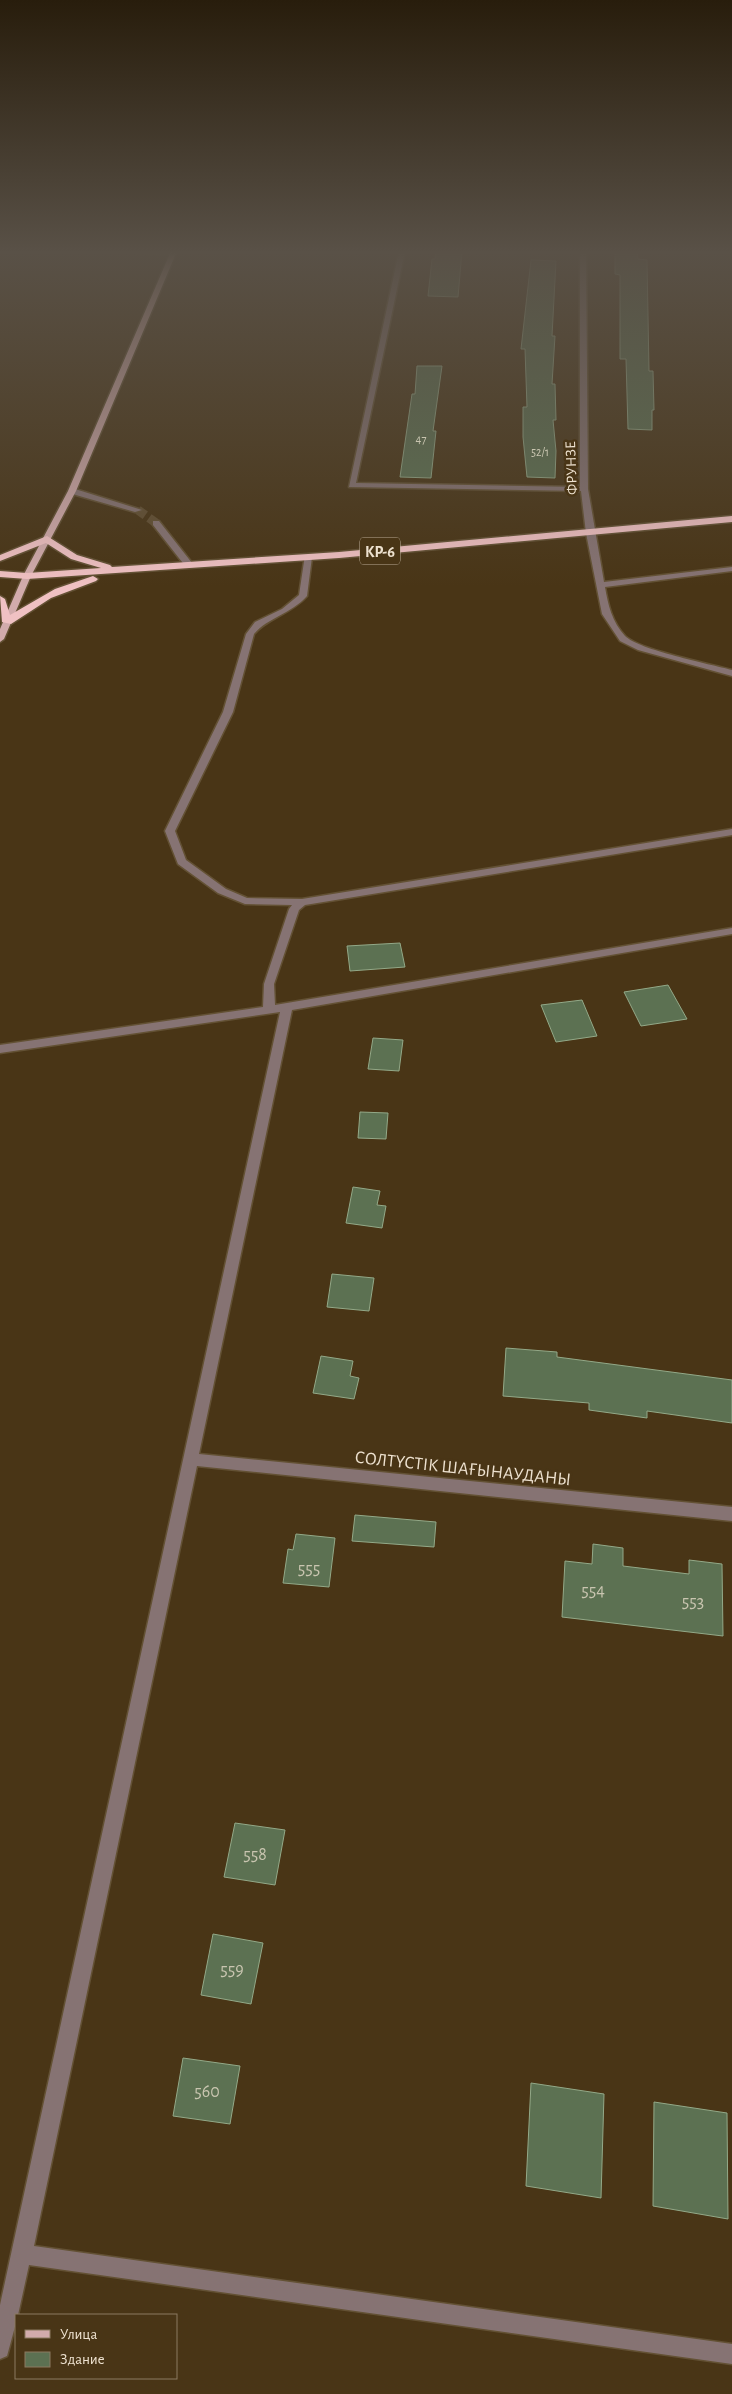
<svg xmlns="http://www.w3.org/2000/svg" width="732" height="2394" viewBox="0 0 732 2394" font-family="'Alegreya Sans',sans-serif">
	<rect width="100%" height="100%" fill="#493516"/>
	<path fill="#5c7152" stroke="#93a988" d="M 436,251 L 462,251 L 458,297 L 428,296 L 432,259 L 435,259 Z
		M 615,251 L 637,251 L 638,259 L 647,260 L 649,371 L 653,371 L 654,410 L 652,410 L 652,430 L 628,429 L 626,359 L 620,359 L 620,275 L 615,274 Z
		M 531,260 L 556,261 L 552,336 L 555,336 L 552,384 L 555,384 L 556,420 L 553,420 L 556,451 L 555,478 L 527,477 L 523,437 L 523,407 L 527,407 L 525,349 L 521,349 Z
		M 417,366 L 442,366 L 433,431 L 436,431 L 431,478 L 400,477 L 412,394 L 415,394 Z
		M 400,943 L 405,967 L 350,971 L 347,946 Z
		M 668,985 L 687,1019 L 641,1026 L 624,992 Z
		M 582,1000 L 597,1036 L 556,1042 L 541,1005 Z
		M 373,1038 L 403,1040 L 399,1071 L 368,1069 Z
		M 360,1112 L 388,1113 L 386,1139 L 358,1138 Z
		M 353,1187 L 380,1191 L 377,1205 L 386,1206 L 382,1228 L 346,1223 Z
		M 332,1274 L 374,1278 L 369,1311 L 327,1307 Z
		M 506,1348 L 557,1352 L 557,1357 L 732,1380 L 732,1423 L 647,1411 L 647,1418 L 589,1410 L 589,1403 L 503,1396 Z
		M 321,1356 L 353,1361 L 350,1376 L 359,1378 L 354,1399 L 313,1393 Z
		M 355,1515 L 436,1522 L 434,1547 L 352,1541 Z
		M 296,1534 L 335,1538 L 329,1587 L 283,1583 L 288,1549 L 293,1550 Z
		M 593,1544 L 623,1548 L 623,1566 L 689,1574 L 689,1560 L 722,1564 L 723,1636 L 562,1617 L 565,1561 L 592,1564 Z
		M 235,1823 L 285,1830 L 275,1885 L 224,1877 Z
		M 213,1934 L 263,1943 L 251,2004 L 201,1995 Z
		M 183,2058 L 240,2066 L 230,2124 L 173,2116 Z
		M 531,2083 L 604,2094 L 601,2198 L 526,2186 Z
		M 654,2102 L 727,2113 L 728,2219 L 653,2206 Z"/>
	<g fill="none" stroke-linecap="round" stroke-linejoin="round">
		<path stroke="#624f32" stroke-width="9" stroke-dasharray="9 4.5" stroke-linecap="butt" d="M 138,510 L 156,523"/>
		<defs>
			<path id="minor" d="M 89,251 L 176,251 L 177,252 L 174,254 Z
				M 399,251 L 405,251 L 356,483 L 580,487 L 580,251 L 586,251 L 588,489 L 604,582 L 732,567 L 732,571 L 605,587 C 608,605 612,622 625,636 C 639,650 710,664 732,670 L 732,676 L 638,650 L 620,641 L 602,614 L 586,533 L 581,491 L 349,487 Z
				M 69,489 L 75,489 L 142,510 L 135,512 L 69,493 Z
				M 153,521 L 159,521 L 192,563 L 192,567 L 186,567 L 153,525 Z
				M 305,555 L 312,557 L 307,596 C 291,614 267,618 254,634 L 233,712 L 175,831 L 186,860 L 226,889 L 247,898 L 302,899 L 732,829 L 732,835 L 305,905 L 299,910 L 274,984 L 275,1005 L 732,928 L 732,934 L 292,1010 L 199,1454 L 732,1507 L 732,1521 L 197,1466 L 34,2246 L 732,2344 L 732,2364 L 29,2265 L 18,2315 L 16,2315 L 16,2323 L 7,2356 L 0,2359 L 0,2305 L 280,1012 L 0,1053 L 0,1045 L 263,1007 L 264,984 L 289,909 L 292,905 L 245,904 L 218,893 L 178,864 L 165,831 L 223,712 L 246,634 L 255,622 L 282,609 L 299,595 Z"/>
			<path id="major" d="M 171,251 L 177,251 L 76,491 L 31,576 L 4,639 L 0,642 L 0,629 L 23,576 L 68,491 Z"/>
			<path id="highway" d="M 732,516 L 732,522 L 339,558 L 27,579 L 0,577 L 0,571 L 27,573 L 101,568 L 71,559 L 46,543 L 0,561 L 0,555 L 47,536 L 77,555 L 110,565 L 112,567 L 339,552 Z
				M 93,576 L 98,579 L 96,581 L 51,598 L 11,624 L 2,622 L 0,596 L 5,599 L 10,615 L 55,589 Z"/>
		</defs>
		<use href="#minor" stroke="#635134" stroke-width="3"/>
		<use href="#major" stroke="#635134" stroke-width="3"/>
		<use href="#highway" stroke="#635134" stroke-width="3"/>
		<use href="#minor" fill="#867373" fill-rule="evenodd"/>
		<use href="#major" fill="#d2abac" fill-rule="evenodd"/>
		<use href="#highway" fill="#f0c1c3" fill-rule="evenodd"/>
	</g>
	<linearGradient id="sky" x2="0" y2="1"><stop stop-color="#281d0c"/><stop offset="0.43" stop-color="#595147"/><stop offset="1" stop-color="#595147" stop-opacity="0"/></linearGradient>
	<rect width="732" height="587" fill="url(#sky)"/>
	<g text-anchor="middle" stroke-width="5" stroke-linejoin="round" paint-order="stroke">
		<g font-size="12" fill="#c9c5b0">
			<text x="421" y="443">47</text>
			<text x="540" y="456">52/1</text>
		</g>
		<g font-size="15" fill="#ede1cf" stroke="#493516">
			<text transform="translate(571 468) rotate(-92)" y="5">ФРУНЗЕ</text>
		</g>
		<rect fill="#493516" stroke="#bcad98" stroke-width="1" x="360" y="537.5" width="40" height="27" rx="4"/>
		<g font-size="16" font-weight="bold" fill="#ede1cf">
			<text x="380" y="557">KP-6</text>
		</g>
		<g font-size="18" fill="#ede1cf" stroke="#493516">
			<text transform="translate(463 1468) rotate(6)" y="6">СОЛТҮСТІК ШАҒЫНАУДАНЫ</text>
		</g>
		<g font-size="18" fill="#c9c5b0">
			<text x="309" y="1574">555</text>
			<text x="593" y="1596">554</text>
			<text x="693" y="1607">553</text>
			<text x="255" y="1860">558</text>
			<text x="232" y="1975">559</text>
			<text x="207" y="2097">560</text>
		</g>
	</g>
	<rect x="15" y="2314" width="162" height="65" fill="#493516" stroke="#8b7a60"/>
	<rect x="25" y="2330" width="25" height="8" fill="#d2abac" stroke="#8b7a60"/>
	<text x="60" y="2339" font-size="15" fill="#ede1cf">Улица</text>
	<rect x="25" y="2352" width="25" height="15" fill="#5c7152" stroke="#8b7a60"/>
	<text x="60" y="2364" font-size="15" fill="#ede1cf">Здание</text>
</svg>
